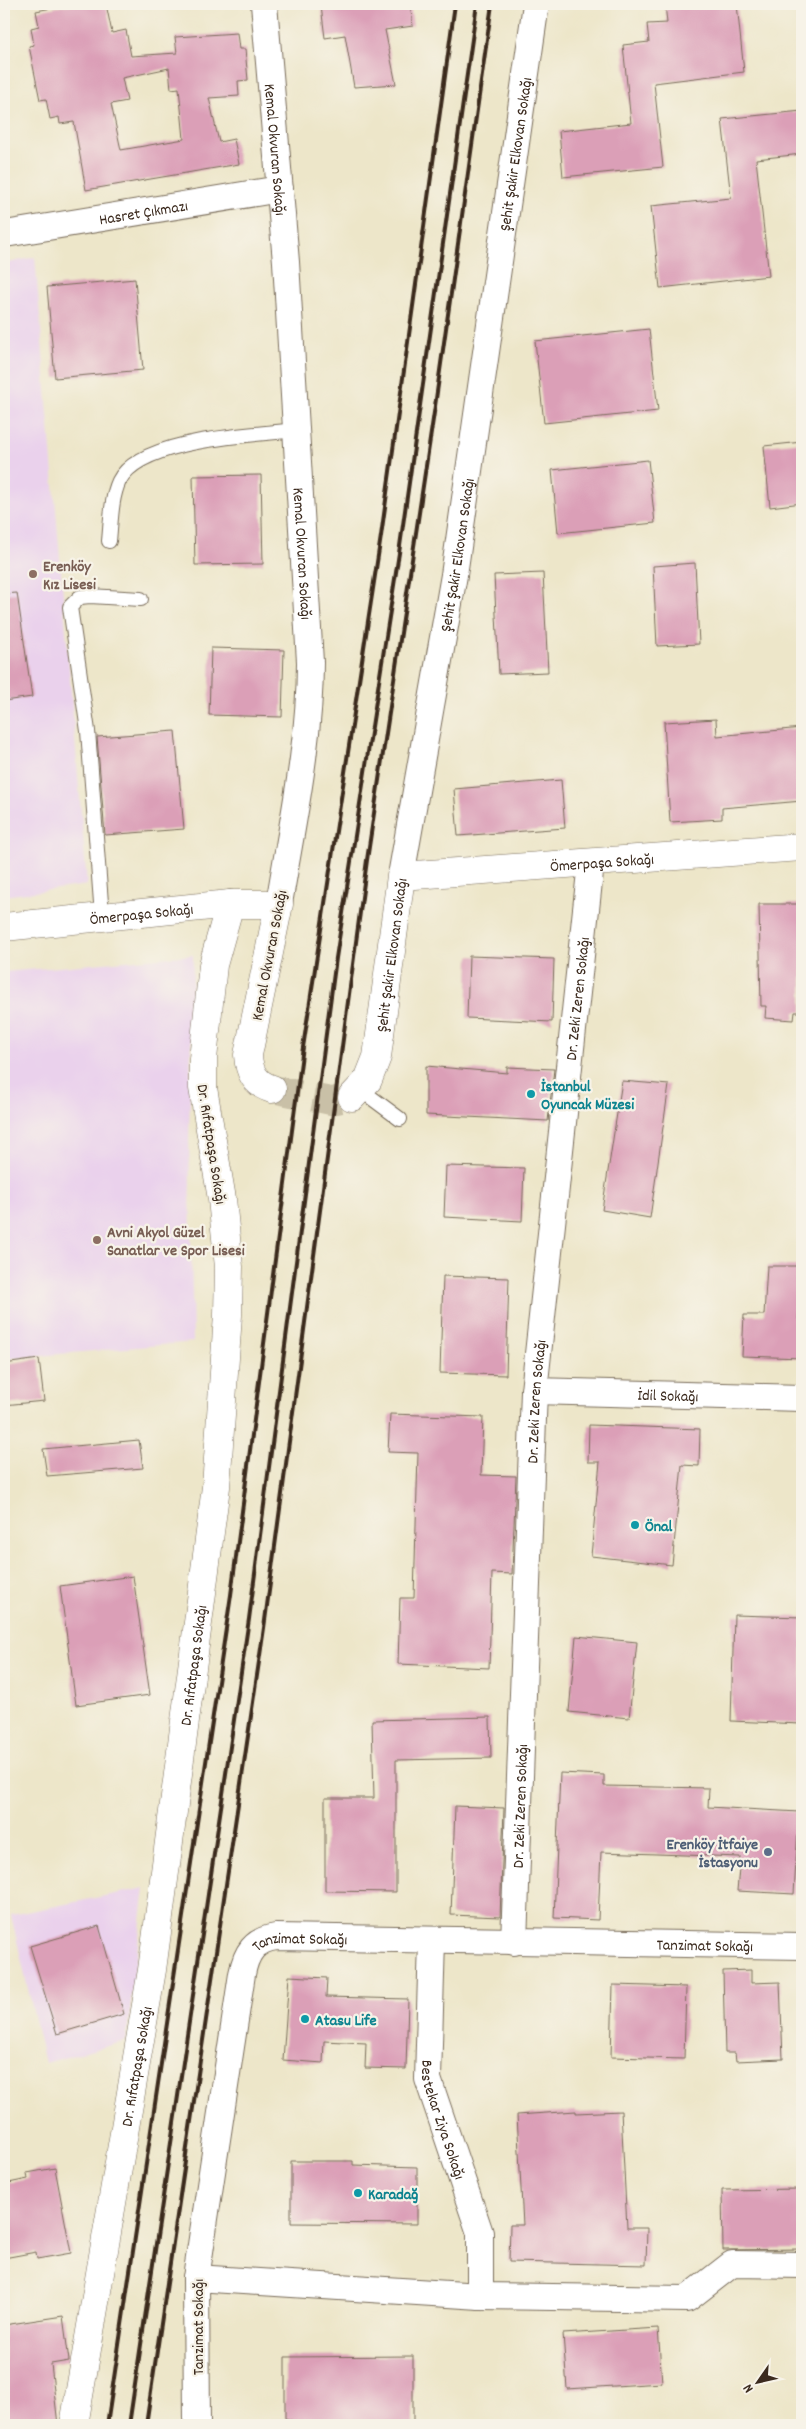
<svg xmlns="http://www.w3.org/2000/svg" width="806" height="2429" viewBox="0 0 806 2429" font-family="Dekko,sans-serif">
	<rect width="100%" height="100%" fill="#f7f3e8"/>
	<filter id="ink" filterUnits="userSpaceOnUse"><feTurbulence type="fractalNoise" baseFrequency=".02" numOctaves="2"/><feDisplacementMap in="SourceGraphic" scale="10" xChannelSelector="R" yChannelSelector="G"/><feConvolveMatrix kernelMatrix="1 2 1 2 8 2 1 2 1" color-interpolation-filters="sRGB"/></filter>
	<filter id="wash" filterUnits="userSpaceOnUse"><feTurbulence type="fractalNoise" baseFrequency=".0096" numOctaves="4" result="noise"/><feDisplacementMap in="SourceGraphic" scale="20" xChannelSelector="R" yChannelSelector="G"/><feGaussianBlur stdDeviation="1.12" result="paint"/><feColorMatrix in="noise" values="0 0 0 0 0 0 0 0 0 0 0 0 0 0 0 0 0 1.4 0 .05"/><feComposite in="paint" operator="in"/></filter>
	<g filter="url(#wash)">
		<rect width="100%" height="100%" fill="#ede6c9"/>
		<path fill="#ead1ec" d="M 35,257 L 87,885 L 4,896 L 4,264 Z
			M 193,955 L 189,1138 L 193,1342 L 4,1359 L 4,972 Z
			M 145,1888 L 126,2041 L 45,2063 L 11,1915 Z"/>
		<g id="blocks">
			<path fill="#db9fb7" fill-rule="evenodd" d="M 73,4 L 106,4 L 112,33 L 126,30 L 131,56 L 177,53 L 175,37 L 237,33 L 239,49 L 245,49 L 248,80 L 238,81 L 239,96 L 209,98 L 219,142 L 234,139 L 239,164 L 86,190 L 74,122 L 60,124 L 59,117 L 50,119 L 46,99 L 40,100 L 29,46 L 34,45 L 31,28 L 39,26 L 36,11 ZM 169,68 L 171,89 L 179,88 L 184,139 L 121,150 L 111,104 L 127,101 L 122,78 Z
				M 342,4 L 410,4 L 413,26 L 385,30 L 396,84 L 354,87 L 345,35 L 325,38 L 321,6 Z
				M 665,4 L 737,4 L 744,72 L 654,83 L 663,167 L 563,177 L 559,131 L 631,123 L 623,45 L 649,42 L 647,24 L 667,23 Z
				M 802,111 L 802,154 L 756,159 L 769,276 L 660,288 L 651,206 L 731,198 L 722,119 Z
				M 135,279 L 143,370 L 55,378 L 47,287 Z
				M 649,329 L 658,411 L 544,423 L 535,341 Z
				M 802,442 L 802,503 L 770,507 L 764,446 Z
				M 648,460 L 655,523 L 558,533 L 552,470 Z
				M 261,475 L 263,564 L 195,565 L 193,476 Z
				M 695,563 L 699,644 L 657,646 L 653,566 Z
				M 543,573 L 548,672 L 499,674 L 494,575 Z
				M 17,593 L 32,697 L 4,701 L 4,594 Z
				M 211,648 L 284,650 L 282,717 L 209,715 Z
				M 716,719 L 717,736 L 802,728 L 802,801 L 722,808 L 722,819 L 670,822 L 664,722 Z
				M 175,731 L 184,829 L 105,835 L 97,737 Z
				M 561,780 L 565,828 L 458,836 L 454,789 Z
				M 759,904 L 802,904 L 802,1012 L 795,1012 L 794,1020 L 765,1018 L 766,1006 L 761,1006 Z
				M 469,956 L 554,959 L 552,1022 L 467,1018 Z
				M 426,1066 L 507,1073 L 507,1067 L 554,1069 L 548,1121 L 426,1115 Z
				M 622,1081 L 669,1085 L 650,1218 L 602,1210 Z
				M 446,1166 L 524,1168 L 522,1221 L 444,1217 Z
				M 767,1266 L 802,1266 L 798,1319 L 802,1319 L 802,1358 L 742,1356 L 744,1315 L 764,1315 Z
				M 443,1276 L 509,1278 L 506,1375 L 440,1373 Z
				M 39,1359 L 44,1401 L 4,1405 L 4,1364 Z
				M 390,1414 L 483,1417 L 481,1475 L 516,1476 L 512,1574 L 492,1573 L 489,1668 L 398,1664 L 400,1598 L 414,1598 L 418,1453 L 388,1452 Z
				M 589,1425 L 700,1429 L 699,1466 L 682,1465 L 672,1565 L 591,1556 L 600,1462 L 588,1462 Z
				M 139,1440 L 143,1468 L 47,1476 L 43,1449 Z
				M 133,1576 L 150,1695 L 76,1705 L 60,1586 Z
				M 734,1615 L 802,1617 L 801,1724 L 731,1721 Z
				M 576,1636 L 637,1642 L 629,1718 L 569,1712 Z
				M 490,1717 L 491,1758 L 396,1760 L 396,1892 L 325,1891 L 325,1798 L 374,1798 L 372,1720 Z
				M 560,1773 L 604,1775 L 604,1786 L 709,1788 L 708,1807 L 799,1812 L 794,1894 L 737,1891 L 740,1857 L 601,1852 L 598,1920 L 554,1918 Z
				M 455,1806 L 504,1808 L 500,1917 L 451,1915 Z
				M 99,1926 L 124,2014 L 57,2034 L 30,1946 Z
				M 751,1970 L 751,1983 L 780,1982 L 783,2059 L 736,2061 L 735,2053 L 725,2053 L 723,1971 Z
				M 289,1976 L 327,1978 L 326,1997 L 408,1999 L 406,2069 L 365,2068 L 366,2043 L 324,2041 L 323,2063 L 283,2060 Z
				M 613,1985 L 686,1987 L 684,2059 L 611,2057 Z
				M 576,2111 L 576,2113 L 621,2111 L 627,2228 L 647,2228 L 646,2265 L 509,2262 L 510,2225 L 523,2225 L 517,2115 Z
				M 291,2161 L 353,2161 L 353,2165 L 417,2167 L 417,2224 L 291,2223 Z
				M 55,2168 L 71,2253 L 37,2259 L 36,2252 L 4,2258 L 4,2184 L 28,2179 L 27,2173 Z
				M 802,2189 L 802,2249 L 723,2250 L 722,2190 Z
				M 63,2316 L 69,2361 L 51,2364 L 58,2425 L 4,2425 L 4,2325 Z
				M 658,2328 L 662,2383 L 567,2389 L 563,2334 Z
				M 413,2356 L 413,2425 L 304,2425 L 285,2418 L 285,2357 Z"/>
		</g>
	</g>
	<g filter="url(#ink)">
		<use href="#blocks" fill-opacity="0" stroke="#796c5a" stroke-width="1"/>
		<g fill="none" stroke-linecap="round" stroke-linejoin="round">
			<path stroke="#c9c0a7" stroke-width="28" stroke-dasharray="28 14" stroke-linecap="butt" d="M 272,1089 L 331,1101 L 352,1097"/>
			<defs>
				<path id="service" d="M 109,541 C 111,522 111,498 119,481 C 140,438 255,435 297,430
					M 102,916 L 88,731 L 70,607 L 80,597 L 90,596 L 141,599
					M 361,1090 L 400,1119"/>
				<g id="minor">
					<path id="s1" d="M 264,4 L 286,262 L 310,662 C 310,744 292,824 279,904"/>
					<path id="s2" d="M 5,234 L 280,189"/>
					<path id="s3" d="M 401,876 L 454,575 L 536,4"/>
					<path id="s4" d="M 534,1391 L 802,1398"/>
					<path id="s5" d="M 432,1940 L 428,2079 L 480,2233 L 480,2296"/>
					<path id="s6" d="M 514,1942 L 534,1391 L 591,863"/>
					<path d="M 196,2278 L 480,2296 L 687,2299 L 732,2264 L 802,2265"/>
					<path id="s7" d="M 197,2425 L 196,2278 L 242,1974 C 246,1953 254,1940 276,1937 L 802,1946"/>
				</g>
				<g id="tertiary">
					<path id="s8" d="M 4,927 L 230,904 L 279,904 L 248,1055 C 249,1072 255,1084 272,1089"/>
					<path id="s9" d="M 352,1097 L 368,1080 L 377,1057 L 401,876 L 802,847"/>
					<path id="s10" d="M 74,2425 L 152,1970 L 216,1487 L 228,1315 L 229,1267 L 222,1199 L 203,1088 L 203,1059 L 213,965 L 230,904"/>
				</g>
			</defs>
			<use href="#service" stroke="#796c5a" stroke-width="16"/>
			<use href="#minor" stroke="#796c5a" stroke-width="28"/>
			<use href="#tertiary" stroke="#796c5a" stroke-width="29"/>
			<use href="#service" stroke="#fff" stroke-width="14"/>
			<use href="#minor" stroke="#fff" stroke-width="26"/>
			<use href="#tertiary" stroke="#fff" stroke-width="28"/>
			<path stroke="#3b2a1e" stroke-width="4" d="M 107,2425 L 231,1595 L 302,1054 L 381,536 L 455,4
				M 129,2425 L 249,1619 L 336,958 L 399,553 L 477,4
				M 146,2425 L 264,1628 L 367,860 L 435,406 L 492,4"/>
		</g>
	</g>
	<g fill="#8d6e63" stroke="#f7f3e8" stroke-width="2">
		<circle cx="33" cy="574" r="5"/>
		<circle cx="97" cy="1240" r="5"/>
	</g>
	<g fill="#0f9aa8" stroke="#f7f3e8" stroke-width="2">
		<circle cx="531" cy="1094" r="5"/>
		<circle cx="635" cy="1525" r="5"/>
		<circle cx="305" cy="2019" r="5"/>
		<circle cx="358" cy="2193" r="5"/>
	</g>
	<circle fill="#5c6f8a" stroke="#f7f3e8" stroke-width="2" cx="768" cy="1852" r="5"/>
	<g text-anchor="middle" stroke-width="4.5" stroke-linejoin="round" paint-order="stroke">
		<g font-size="16" fill="#3b2a1e" stroke="#f7f3e8">
			<text dy="6" stroke="none"><textPath href="#s1" startOffset="146">Kemal Okvuran Sokağı</textPath></text>
			<text dy="6" stroke="none"><textPath href="#s3" startOffset="731">Şehit Şakir Elkovan Sokağı</textPath></text>
			<text dy="6" stroke="none"><textPath href="#s2" startOffset="140">Hasret Çıkmazı</textPath></text>
			<text dy="6" stroke="none"><textPath href="#s1" startOffset="551">Kemal Okvuran Sokağı</textPath></text>
			<text dy="6" stroke="none"><textPath href="#s3" startOffset="326">Şehit Şakir Elkovan Sokağı</textPath></text>
			<text dy="6" stroke="none"><textPath href="#s9" startOffset="432">Ömerpaşa Sokağı</textPath></text>
			<text dy="6" stroke="none"><textPath href="#s8" startOffset="138">Ömerpaşa Sokağı</textPath></text>
			<text dy="6" stroke="none"><textPath href="#s9" startOffset="151">Şehit Şakir Elkovan Sokağı</textPath></text>
			<text transform="translate(268 955) rotate(-79)" y="6">Kemal Okvuran Sokağı</text>
			<text dy="6" stroke="none"><textPath href="#s6" startOffset="946">Dr. Zeki Zeren Sokağı</textPath></text>
			<text transform="translate(213 1144) rotate(81)" y="6">Dr. Rıfatpaşa Sokağı</text>
			<text dy="6" stroke="none"><textPath href="#s4" startOffset="134">İdil Sokağı</textPath></text>
			<text dy="6" stroke="none"><textPath href="#s6" startOffset="541">Dr. Zeki Zeren Sokağı</textPath></text>
			<text dy="6" stroke="none"><textPath href="#s10" startOffset="769">Dr. Rıfatpaşa Sokağı</textPath></text>
			<text dy="6" stroke="none"><textPath href="#s6" startOffset="136">Dr. Zeki Zeren Sokağı</textPath></text>
			<text dy="6" stroke="none"><textPath href="#s7" startOffset="938">Tanzimat Sokağı</textPath></text>
			<text dy="6" stroke="none"><textPath href="#s7" startOffset="532">Tanzimat Sokağı</textPath></text>
			<text dy="6" stroke="none"><textPath href="#s10" startOffset="364">Dr. Rıfatpaşa Sokağı</textPath></text>
			<text dy="6" stroke="none"><textPath href="#s5" startOffset="182">Bestekar Ziya Sokağı</textPath></text>
			<text transform="translate(197 2327) rotate(-90)" y="6">Tanzimat Sokağı</text>
		</g>
		<g font-size="16" font-weight="bold" fill="#785e54" stroke="#f7f3e8" text-anchor="start">
			<text x="43" y="571">Erenköy<tspan x="43" dy="18">Kız Lisesi</tspan></text>
			<text x="107" y="1237">Avni Akyol Güzel<tspan x="107" dy="18">Sanatlar ve Spor Lisesi</tspan></text>
		</g>
		<g font-size="16" font-weight="bold" fill="#0d838f" stroke="#f7f3e8" text-anchor="start">
			<text x="541" y="1091">İstanbul<tspan x="541" dy="18">Oyuncak Müzesi</tspan></text>
			<text x="645" y="1531">Önal</text>
			<text x="315" y="2025">Atasu Life</text>
			<text x="368" y="2199">Karadağ</text>
		</g>
		<g font-size="16" font-weight="bold" fill="#4e5e75" stroke="#f7f3e8" text-anchor="end">
			<text x="758" y="1849">Erenköy İtfaiye<tspan x="758" dy="18">İstasyonu</tspan></text>
		</g>
	</g>
	<rect width="806" height="2429" fill="none" stroke="#f7f3e8" stroke-width="20"/>
	<g transform="translate(758 2382) rotate(236)" stroke="#f7f3e8" stroke-width="4" paint-order="stroke">
	<path d="M0-4L9 19L0 12L-9 19Z" fill="#3b2a1e"/>
	<text y="-8" font-size="14" font-weight="bold" text-anchor="middle" fill="#3b2a1e">N</text>
	</g>
</svg>
